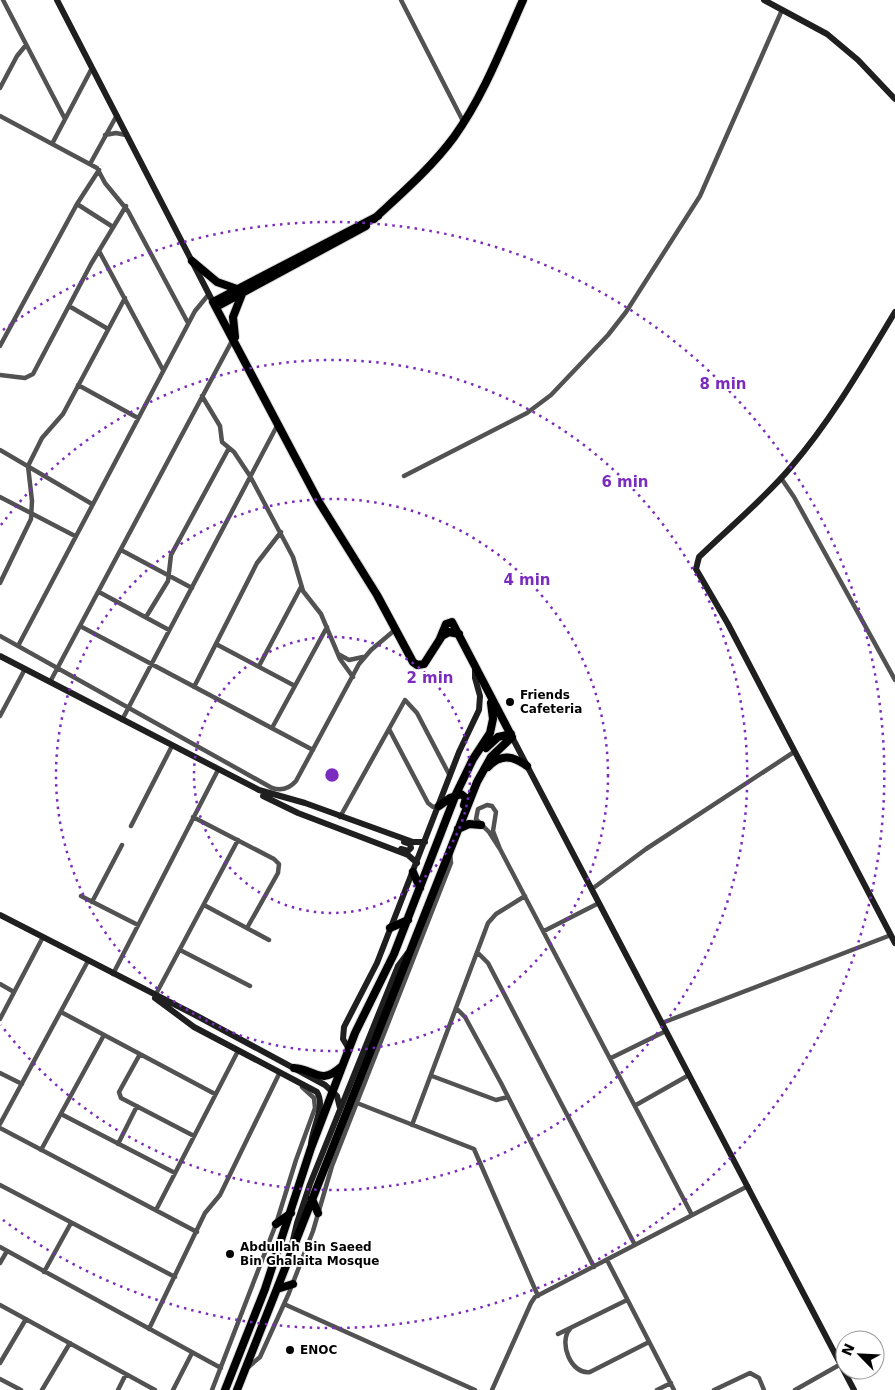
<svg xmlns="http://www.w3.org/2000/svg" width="895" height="1390" viewBox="0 0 895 1390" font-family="'DejaVu Sans',sans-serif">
	<rect width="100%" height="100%" fill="#fff"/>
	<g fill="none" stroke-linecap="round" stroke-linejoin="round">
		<defs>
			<path id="primary" d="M 378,216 L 213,302 L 319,502 L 377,595 L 413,662 L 417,665 L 424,664 L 442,636 L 449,632 L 459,634
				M 374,219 C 403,192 431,168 454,137 C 484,95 502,47 523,0
				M 192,261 L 217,282 L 237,289
				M 216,307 L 366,226
				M 235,337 L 233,317 L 242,294
				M 486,748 L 498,737 L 511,734
				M 488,767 C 501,753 513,756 527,766
				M 439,806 L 450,798 L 461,794 L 466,798 L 464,805
				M 458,829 L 469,824 L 481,825
				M 413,872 L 420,888
				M 390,928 L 408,920
				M 294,1068 C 315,1069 320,1086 341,1067
				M 312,1199 L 318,1213
				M 276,1224 L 291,1213
				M 277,1289 L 293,1284
				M 225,1390 L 265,1289 L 311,1148 L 355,1033 L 394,954 L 456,794 L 473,759 L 490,733 L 493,719 L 491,703
				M 237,1390 L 477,782 L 491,757 L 512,737 L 452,622 L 446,624 L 439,641"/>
		</defs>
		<use href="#primary" stroke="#dbdbdb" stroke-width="10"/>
		<path stroke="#525252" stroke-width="4.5" d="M 3,0 L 65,119
			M 401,0 L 464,123
			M 0,88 L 17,56 L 26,45
			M 0,116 L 97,168 L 105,183 L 128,211 L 188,323
			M 105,135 L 116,133 L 126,135
			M 52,144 L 92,68
			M 90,164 L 117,115
			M 77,204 L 113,227
			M 99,251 L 163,370
			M 69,306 L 108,329
			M 0,346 L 77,204 L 99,170
			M 0,375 L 25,378 L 33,374 L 91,264 L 126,206
			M 78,385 L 138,418
			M 202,396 L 220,426 L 222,442 L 234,452 L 250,476 L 293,557 L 303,591 L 321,614 L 340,659 L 353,677
			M 0,450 L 92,504
			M 404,476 L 527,413 L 551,395 L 608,335 L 626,312 L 700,196 L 782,10
			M 781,478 L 794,497 L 895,680
			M 0,497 L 75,536
			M 121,550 L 192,588
			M 0,583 L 31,519 L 32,501 L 28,466 L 42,438 L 63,414 L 125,298
			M 99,592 L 169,630
			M 146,617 L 168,581 L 171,555 L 229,448
			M 80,626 L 313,750
			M 0,636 L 272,788 C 281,791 289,789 296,781 L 359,664 L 371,650 L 396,629
			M 216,644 L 295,686
			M 18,646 L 195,311 L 209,294
			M 338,654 L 349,660 L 363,657
			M 259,666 L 301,587
			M 50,682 L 233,339
			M 194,687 L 257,563 L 281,532
			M 0,716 L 25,669
			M 122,720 L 278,424
			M 272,728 L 327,627
			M 389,729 L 428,803 L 433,807 L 439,806
			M 487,805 L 492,806 L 496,812 L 493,831 L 500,849 L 489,832 L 476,819 L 478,809 Z
			M 193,817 L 274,859 L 279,864 L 278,873 L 247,928
			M 340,817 L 405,700 L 417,713 L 450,776
			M 131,826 L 172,746
			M 500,849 L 692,1215
			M 592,889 L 646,849 L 794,752
			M 81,896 L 138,925
			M 92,902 L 122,845
			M 204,905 L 269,940
			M 544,931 L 599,903
			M 180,950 L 250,986
			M 477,952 L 488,963 L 635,1245
			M 113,974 L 218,770
			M 0,984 L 14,992
			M 156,994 L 238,840
			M 456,1008 L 465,1017 L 501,1083 L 594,1267
			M 61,1012 L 215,1094
			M 0,1019 L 43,937
			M 662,1023 L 891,935
			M 140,1054 L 119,1092 L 121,1098 L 194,1136
			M 611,1058 L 666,1031
			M 0,1073 L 22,1084
			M 432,1076 L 496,1100 L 508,1097
			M 357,1103 L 474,1149 L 538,1296
			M 636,1105 L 689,1075
			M 61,1114 L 175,1173
			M 0,1124 L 88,961
			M 412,1125 L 488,923 L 496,914 L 525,896
			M 0,1128 L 197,1232
			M 118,1144 L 137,1106
			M 41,1150 L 104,1035
			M 0,1185 L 175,1277
			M 156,1210 L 238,1051
			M 0,1247 L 221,1368
			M 607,1260 L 674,1390
			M 0,1263 L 7,1251
			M 44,1272 L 71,1223
			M 284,1304 L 475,1390
			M 0,1305 L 155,1390
			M 149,1329 L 205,1213 L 220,1195 L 280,1072
			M 570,1329 C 558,1342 571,1375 590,1372 L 649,1342
			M 558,1334 L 627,1300
			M 0,1363 L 26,1319
			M 246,1369 L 260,1357 L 289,1293 L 313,1231 L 332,1166 L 451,863 L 450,852
			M 0,1379 L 21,1390
			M 42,1390 L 70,1343
			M 118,1390 L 126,1374
			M 173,1390 L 192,1353
			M 212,1390 L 276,1224 L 296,1160 L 315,1108 L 314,1098 L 302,1087
			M 492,1390 L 531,1303 L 535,1297 L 748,1186
			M 657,1390 L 671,1383
			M 714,1390 L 750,1373 L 759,1378 L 764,1390
			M 795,1390 L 841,1364"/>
		<path stroke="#1f1f1f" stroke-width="6" d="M 57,0 L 213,302
			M 764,0 L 827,34 L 858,60 L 895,99
			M 895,312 C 863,365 832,419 791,467 C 764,499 730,527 699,557 L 696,569 L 728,624 L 895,943
			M 0,656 L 259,790 L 305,803 L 413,842 L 425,842
			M 512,737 L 854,1390
			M 263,796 L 298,813 L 408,855 L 417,863
			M 401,849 L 408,851 L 411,848 L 410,844 L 404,842
			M 0,915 L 199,1017 L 325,1085 L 337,1096 L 340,1108
			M 155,998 L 194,1027 L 317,1092 C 326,1106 312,1128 311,1144
			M 349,1049 L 343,1039 L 344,1027 L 377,963 L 459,752 L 479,710 L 480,696 L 475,678 L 475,665
			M 292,1244 L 297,1223 L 310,1184 L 398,966 L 407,954"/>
		<use href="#primary" stroke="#000" stroke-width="8"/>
	</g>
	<g fill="none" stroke="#7b2cbf" stroke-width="2.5" stroke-dasharray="2.5 5">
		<circle cx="332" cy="775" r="138"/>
		<circle cx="332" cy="775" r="276"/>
		<path d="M1 525A415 415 0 1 1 1 1025"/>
		<path d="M3 330A553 553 0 1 1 3 1220"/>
	</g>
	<g fill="#000" stroke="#fff" stroke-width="2">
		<circle cx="510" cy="702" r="5"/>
		<circle cx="230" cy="1254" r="5"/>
		<circle cx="290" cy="1350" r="5"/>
	</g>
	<g text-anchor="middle" stroke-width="4" stroke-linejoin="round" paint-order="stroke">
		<g font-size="12" font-weight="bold" fill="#000" stroke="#fff" text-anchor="start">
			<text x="520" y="699">Friends<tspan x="520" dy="14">Cafeteria</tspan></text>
			<text x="240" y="1251">Abdullah Bin Saeed<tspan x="240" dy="14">Bin Ghalaita Mosque</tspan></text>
			<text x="300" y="1354">ENOC</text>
		</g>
	</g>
	<circle cx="332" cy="775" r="8" fill="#7b2cbf" stroke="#fff" stroke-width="2.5"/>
	<g font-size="15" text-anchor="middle" font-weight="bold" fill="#7b2cbf" stroke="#fff" stroke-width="4" stroke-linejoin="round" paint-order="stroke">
		<text x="723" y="389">8 min</text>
		<text x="625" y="487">6 min</text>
		<text x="527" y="585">4 min</text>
		<text x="430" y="683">2 min</text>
	</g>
	<g transform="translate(860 1355) rotate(294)"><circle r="24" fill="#ffffff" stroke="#999999"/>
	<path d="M0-4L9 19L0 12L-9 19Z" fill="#000000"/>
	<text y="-8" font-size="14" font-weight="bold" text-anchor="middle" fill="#000000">N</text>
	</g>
</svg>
